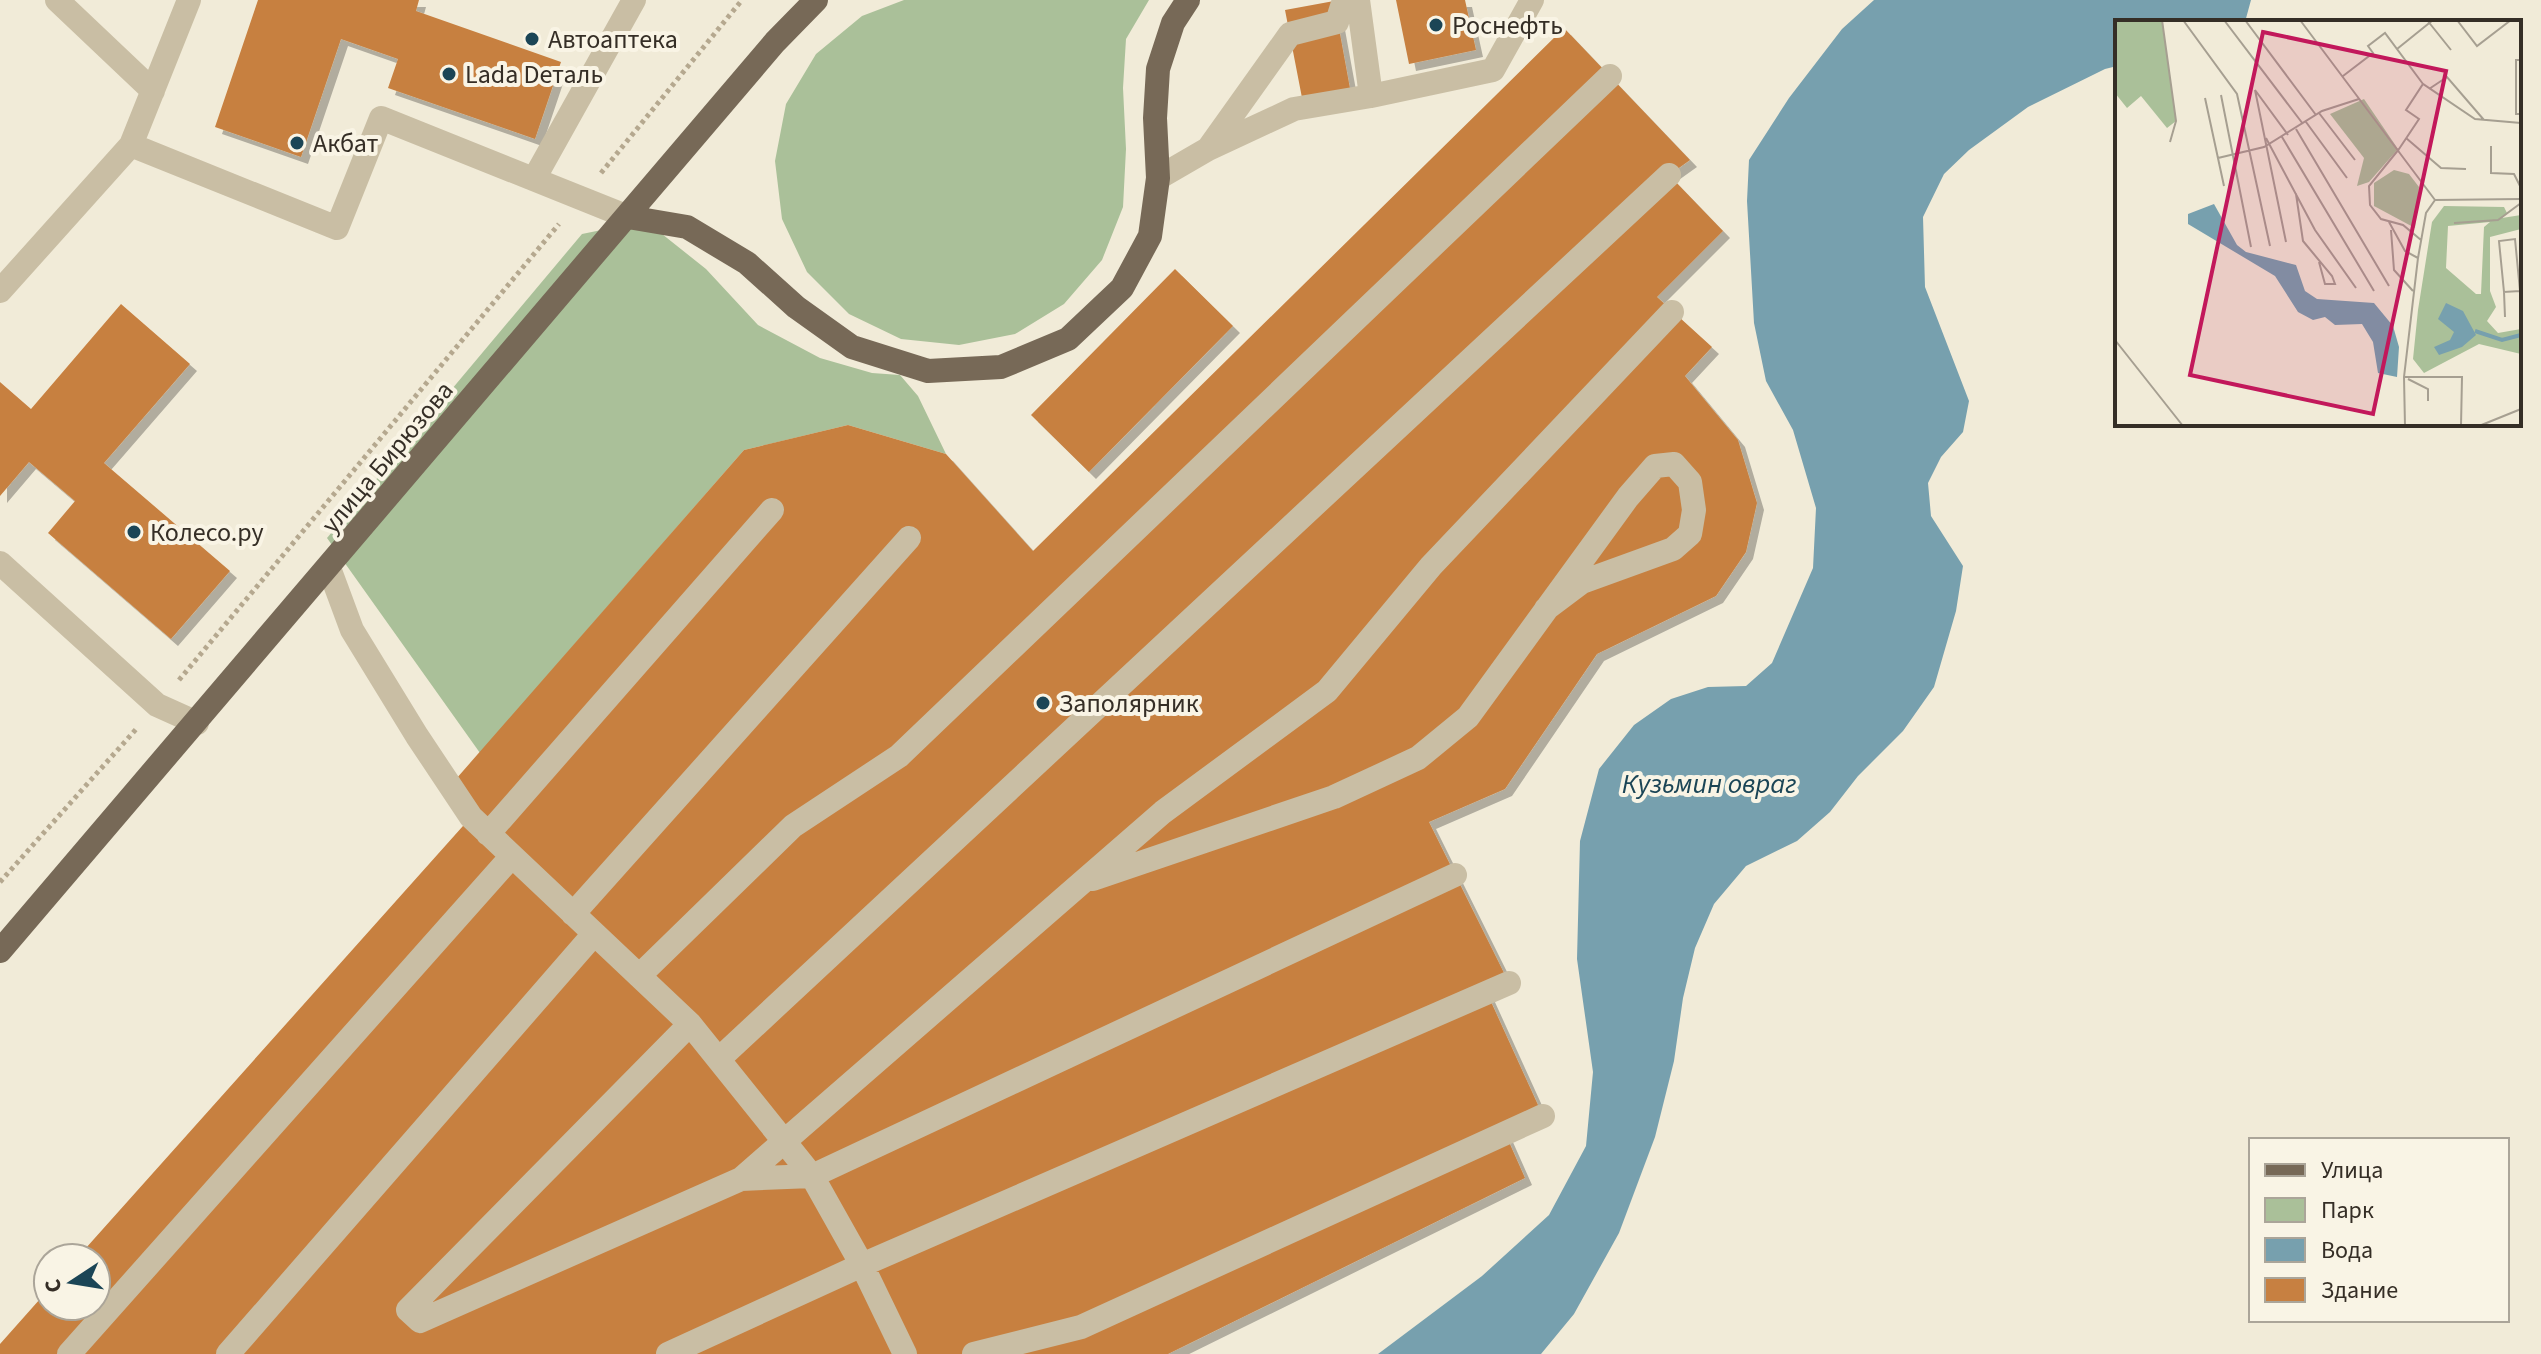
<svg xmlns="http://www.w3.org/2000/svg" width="2541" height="1354" viewBox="0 0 2541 1354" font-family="'Source Sans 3',sans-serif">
	<defs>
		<filter id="shadow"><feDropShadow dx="7" dy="7" stdDeviation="0" flood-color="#0004"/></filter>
	</defs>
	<rect width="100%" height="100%" fill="#f1ebd8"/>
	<path fill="#aac099" d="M 904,0 L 1149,0 L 1126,39 L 1123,88 L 1126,149 L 1123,207 L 1102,260 L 1064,304 L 1015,334 L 959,345 L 901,339 L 849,314 L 807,272 L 782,219 L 775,161 L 786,104 L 816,54 L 862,16 Z
		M 626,225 L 662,234 L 706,269 L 758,325 L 820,358 L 872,373 L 900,375 L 918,396 L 946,454 L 848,425 L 744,450 L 480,753 L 327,538 L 582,234 Z"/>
	<path fill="#77a0ae" d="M 1874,0 L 2251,0 L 2245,22 L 2117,22 L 2117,66 L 2105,69 L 2028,107 L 1969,150 L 1944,174 L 1923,217 L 1925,287 L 1969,401 L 1963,432 L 1941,457 L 1928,483 L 1931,516 L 1963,566 L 1956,611 L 1934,687 L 1903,731 L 1858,776 L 1830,812 L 1797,841 L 1746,866 L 1714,904 L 1695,948 L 1683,998 L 1674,1061 L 1655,1137 L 1619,1233 L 1574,1314 L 1541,1354 L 1378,1354 L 1482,1276 L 1549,1215 L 1586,1146 L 1593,1072 L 1577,959 L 1580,841 L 1599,769 L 1634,725 L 1671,699 L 1708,687 L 1746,686 L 1772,663 L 1813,568 L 1816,508 L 1793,430 L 1766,381 L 1754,323 L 1747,201 L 1749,160 L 1789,98 L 1842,29 Z"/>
	<path fill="#c78041" filter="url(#shadow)" d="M 258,0 L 419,0 L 416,11 L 561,62 L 535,139 L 388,88 L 398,59 L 341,39 L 301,157 L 215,127 Z
		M 1396,0 L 1465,0 L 1476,50 L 1409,64 Z
		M 1334,1 L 1351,94 L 1303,103 L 1285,10 Z
		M 1564,28 L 1690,160 L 1669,175 L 1723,231 L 1657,297 L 1712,347 L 1685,376 L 1738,440 L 1757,503 L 1746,552 L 1716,596 L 1597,654 L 1505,789 L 1429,822 L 1509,983 L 1487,993 L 1543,1116 L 1505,1133 L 1525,1178 L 1168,1354 L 0,1354 L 0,1344 L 48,1290 L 48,1306 L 96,1306 L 96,1258 L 77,1258 L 471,817 L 449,787 L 744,450 L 848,425 L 946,454 L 1033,551 Z
		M 1175,269 L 1233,326 L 1089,472 L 1031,415 Z
		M 121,304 L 190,364 L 104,463 L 230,571 L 171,639 L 48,533 L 75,501 L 29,462 L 0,496 L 0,382 L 31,409 Z"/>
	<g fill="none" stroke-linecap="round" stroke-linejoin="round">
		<path stroke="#b5a88f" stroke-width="5" stroke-dasharray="4 4" stroke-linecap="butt" d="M 601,173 L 742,0
			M 179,680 L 559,224
			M 0,882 L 138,727"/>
		<path stroke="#c9bea4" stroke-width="24" d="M 57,0 L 153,91
			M 189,0 L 131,145 L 337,228 L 381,118 L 628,217
			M 1358,0 L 1371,96
			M 1208,149 L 1294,109 L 1371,96 L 1493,70 L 1532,0
			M 1158,178 L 1208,149 L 1290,34 L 1337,22 L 1344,0
			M 534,179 L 634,0
			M 0,291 L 131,145
			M 0,563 L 157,705 L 197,723
			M 329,568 L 352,630 L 417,736 L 471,817 L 690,1024 L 812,1176 L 862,1265 L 905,1354
			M 488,834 L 772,510
			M 1093,879 L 1334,797 L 1418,758 L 1468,717 L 1628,497 L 1655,466 L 1674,464 L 1690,482 L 1694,510 L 1690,534 L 1673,549 L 1582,582 L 1546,609
			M 573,914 L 909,538
			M 639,976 L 793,826 L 899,756 L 1610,76
			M 690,1024 L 408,1310 L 420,1321 L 741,1179 L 812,1176 L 1455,875
			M 719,1059 L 1669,175
			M 741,1179 L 1163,812 L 1327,691 L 1431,566 L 1672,312
			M 69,1354 L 512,856
			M 228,1354 L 594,934
			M 668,1354 L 862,1265 L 1509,983
			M 974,1354 L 1081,1327 L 1543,1116"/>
		<path stroke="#776957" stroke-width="24" d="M 628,217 L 687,227 L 747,263 L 796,307 L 852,347 L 928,371 L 1001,367 L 1068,339 L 1122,288 L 1150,236 L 1158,178 L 1155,118 L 1158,69 L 1173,23 L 1188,0
			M 0,951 L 775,42 L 816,0"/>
	</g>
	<g fill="#1b4556" stroke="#f9f4e5" stroke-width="3">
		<circle cx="1436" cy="25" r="8"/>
		<circle cx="532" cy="39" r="8"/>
		<circle cx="449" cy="74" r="8"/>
		<circle cx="297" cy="143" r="8"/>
		<circle cx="134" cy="532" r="8"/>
		<circle cx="1043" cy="703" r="8"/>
	</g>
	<g text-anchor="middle" stroke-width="8" stroke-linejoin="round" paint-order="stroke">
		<g font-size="26" fill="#352e26" stroke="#f9f4e5" text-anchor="start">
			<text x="1452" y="34">Роснефть</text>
			<text x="548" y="48">Автоаптека</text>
			<text x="465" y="83">Lada Dеталь</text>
			<text x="313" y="152">Акбат</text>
			<text x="150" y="541">Колесо.ру</text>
			<text x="1059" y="712">Заполярник</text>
		</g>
		<g font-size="26" fill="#352e26" stroke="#f9f4e5">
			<text transform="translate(387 457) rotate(-50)" y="9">улица Бирюзова</text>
		</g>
		<g font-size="28" font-style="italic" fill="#1b4556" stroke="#f9f4e5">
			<text x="1709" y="793">Кузьмин овраг</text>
		</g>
	</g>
	<g transform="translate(2115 20)">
		<rect width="406" height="406" fill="#f1ebd8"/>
		<path d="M 0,0 L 47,0 L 61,101 L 52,108 L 26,76 L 12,88 L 0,73 ZM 249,79 L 283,129 L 254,162 L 242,166 L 249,138 L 215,94 ZM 279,150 L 294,154 L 304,167 L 300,208 L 259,186 L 259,163 ZM 329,186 L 389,187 L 392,193 L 387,198 L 406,195 L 406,209 L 375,217 L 375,271 L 381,287 L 372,301 L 383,313 L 406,309 L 406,334 L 364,324 L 309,353 L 298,339 L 303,290 L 317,202 ZM 375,202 L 369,207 L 366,274 L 361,274 L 331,248 L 333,206 Z" fill="#aac099" fill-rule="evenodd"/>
		<path d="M 99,184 L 122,225 L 131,232 L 181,245 L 190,271 L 202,279 L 259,283 L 278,306 L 284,327 L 282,357 L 263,353 L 258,322 L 247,304 L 220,305 L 210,297 L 198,300 L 183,292 L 160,256 L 73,204 L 73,194 ZM 331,283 L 348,291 L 361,315 L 347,327 L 324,335 L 319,327 L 335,320 L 339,312 L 323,299 Z" fill="#77a0ae"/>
		<path fill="none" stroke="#77a0ae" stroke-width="4" d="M 360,311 L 387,320 L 406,315"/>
		<path fill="none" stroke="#a69f91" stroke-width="2" d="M 47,0 L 61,101 L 55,122M 68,0 L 122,74 L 155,226M 109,0 L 188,104M 130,0 L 201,95M 185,0 L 320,180M 312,0 L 336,30M 342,0 L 362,26 L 396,0M 282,29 L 318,0M 406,40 L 401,40 L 401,94 L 406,94M 228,56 L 258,33 L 253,26 L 270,13 L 308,64M 314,69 L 332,57 L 369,100M 106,75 L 136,227M 90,78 L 109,166M 204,93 L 240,140M 191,102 L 232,158M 181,109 L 274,266M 167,117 L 259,271M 151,118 L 200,210 L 241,268M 291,118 L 326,148 L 351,149M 376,126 L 376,153 L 399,154 L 406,168M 284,129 L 304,99 L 291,90 L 308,64 L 360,99 L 406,103M 284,129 L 254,166 L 255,185 L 266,199 L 288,205 L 306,220M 103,138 L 149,127 L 207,91 L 244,79M 181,174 L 188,221 L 217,256 L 220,264 L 210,264 L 204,242M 320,180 L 406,179M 274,202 L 290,231 L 303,238M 339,203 L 383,200 L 406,183M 276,210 L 279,250 L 298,271M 171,222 L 140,70 L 173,115M 406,271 L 405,271 L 389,272 L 384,221 L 400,219 L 405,271 L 406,278M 389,272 L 390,297M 0,320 L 68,406M 290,357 L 347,357 L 346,406M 293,359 L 313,369 L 313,381M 290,406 L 289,357 L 303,238 L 311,193 L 320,180M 364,406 L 406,389"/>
		<path fill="#c2185b" fill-opacity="0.15" stroke="#c2185b" stroke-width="4" d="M 148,12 L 331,51 L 258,394 L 75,355 Z"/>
		<rect width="406" height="406" fill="none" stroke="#352e26" stroke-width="4"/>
	</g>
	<rect x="2249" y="1138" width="260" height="184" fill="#f9f4e5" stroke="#aba599" stroke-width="2"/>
	<rect x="2265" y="1164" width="40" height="12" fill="#776957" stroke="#aba599" stroke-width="2"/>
	<text x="2321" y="1178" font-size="24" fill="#352e26">Улица</text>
	<rect x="2265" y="1198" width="40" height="24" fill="#aac099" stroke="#aba599" stroke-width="2"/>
	<text x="2321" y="1218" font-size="24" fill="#352e26">Парк</text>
	<rect x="2265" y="1238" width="40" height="24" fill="#77a0ae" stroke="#aba599" stroke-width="2"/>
	<text x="2321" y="1258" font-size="24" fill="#352e26">Вода</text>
	<rect x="2265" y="1278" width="40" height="24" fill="#c78041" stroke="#aba599" stroke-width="2"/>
	<text x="2321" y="1298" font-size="24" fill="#352e26">Здание</text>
	<g transform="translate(72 1282) rotate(258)"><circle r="38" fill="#f9f4e5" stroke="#aba599" stroke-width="2"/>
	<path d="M0-6L14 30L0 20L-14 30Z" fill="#1b4556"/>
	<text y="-12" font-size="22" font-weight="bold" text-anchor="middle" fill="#352e26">С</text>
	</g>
</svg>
